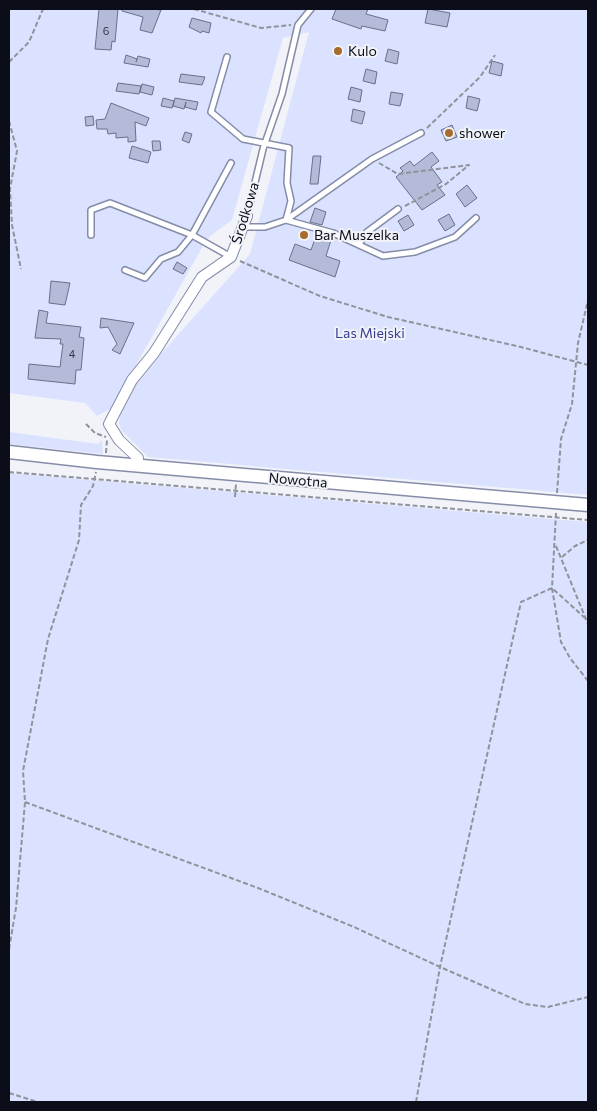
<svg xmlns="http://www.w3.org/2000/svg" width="597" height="1111" viewBox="0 0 597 1111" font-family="Commissioner,sans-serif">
	<rect width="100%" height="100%" fill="#f1f3f9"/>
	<path fill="#dae2ff" d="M 9,9 L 588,9 L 588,495 L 148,457 L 122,431 L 119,424 L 120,414 L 135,383 L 250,254 L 309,32 L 283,38 L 232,220 L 210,236 L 204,244 L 112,408 L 97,416 L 85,403 L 9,393 Z
		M 9,432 L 98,444 L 102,440 L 103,454 L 9,444 Z
		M 9,473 L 588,522 L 588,1102 L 9,1102 Z"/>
	<path fill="#b3bbd8" stroke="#69708a" d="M 99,9 L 118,9 L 115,42 L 112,41 L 111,50 L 95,49 Z
		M 122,9 L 153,9 L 161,10 L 152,33 L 140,30 L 143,17 L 122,11 Z
		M 336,9 L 368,9 L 366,14 L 388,20 L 385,31 L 362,26 L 361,29 L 332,19 Z
		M 428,9 L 450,13 L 447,27 L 425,23 Z
		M 192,18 L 211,23 L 209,33 L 202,31 L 201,33 L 189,27 Z
		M 388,49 L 399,52 L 397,64 L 385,61 Z
		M 126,55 L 137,59 L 136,62 L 138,56 L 150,59 L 148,67 L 124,63 Z
		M 492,61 L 503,64 L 501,76 L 489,73 Z
		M 366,69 L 377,72 L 375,84 L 363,81 Z
		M 181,74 L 205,77 L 202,85 L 179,82 Z
		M 118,83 L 141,86 L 139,94 L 116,91 Z
		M 142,84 L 154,87 L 152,95 L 140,92 Z
		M 351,87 L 362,90 L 360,102 L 348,99 Z
		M 391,92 L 403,94 L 400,106 L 389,104 Z
		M 468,96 L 480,99 L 477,111 L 466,108 Z
		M 163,98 L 174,101 L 172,108 L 161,106 Z
		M 175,98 L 198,102 L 196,110 L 185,107 L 186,102 L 184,109 L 173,106 Z
		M 111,103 L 149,118 L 146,126 L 135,122 L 136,141 L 128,142 L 128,137 L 116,138 L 116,133 L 108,134 L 107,129 L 97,129 L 96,120 L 105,119 Z
		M 353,109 L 365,112 L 362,124 L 351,121 Z
		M 93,116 L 94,125 L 86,126 L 85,117 Z
		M 452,125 L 457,137 L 446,141 L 441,130 Z
		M 185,132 L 192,134 L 189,143 L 182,140 Z
		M 152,141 L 160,141 L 161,150 L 153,151 Z
		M 132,146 L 151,152 L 148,163 L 129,158 Z
		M 432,152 L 439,161 L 431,167 L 442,182 L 437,185 L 445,195 L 422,210 L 396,177 L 403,171 L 400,168 L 410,161 L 414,166 Z
		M 313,156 L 321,156 L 318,184 L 310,184 Z
		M 467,185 L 477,198 L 465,207 L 456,194 Z
		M 315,208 L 326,212 L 322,225 L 310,222 Z
		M 449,214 L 455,225 L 445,231 L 438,220 Z
		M 408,215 L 414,225 L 404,231 L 398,221 Z
		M 317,233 L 332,237 L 326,256 L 340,261 L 335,277 L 289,260 L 295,244 L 311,250 Z
		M 177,262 L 187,268 L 183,274 L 173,269 Z
		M 51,281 L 70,283 L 65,305 L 49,303 Z
		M 39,310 L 48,312 L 46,323 L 81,327 L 79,337 L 84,338 L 81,370 L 76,370 L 75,384 L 28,379 L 29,364 L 60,367 L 63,344 L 60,344 L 61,339 L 35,338 Z
		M 101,318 L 134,323 L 120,354 L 112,350 L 117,344 L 108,327 L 100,328 Z"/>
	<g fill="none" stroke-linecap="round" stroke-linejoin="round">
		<defs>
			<path id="service" d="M 227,57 L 211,112 L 243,139 L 289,148 L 287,183 L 291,201 L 286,220 L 333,233 L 383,256 L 415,252 L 455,237 L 476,218
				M 247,216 L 263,149 L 282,94 L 298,25 L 311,9
				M 243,227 L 265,227 L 286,220 L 372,159 L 421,133
				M 91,235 L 91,210 L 110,203 L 192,235 L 231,257
				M 359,244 L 367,232 L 398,209
				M 125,270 L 145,278 L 161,259 L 178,252 L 192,235 L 231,163"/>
			<path id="minor" d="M 138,466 L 138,458 L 119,440 L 109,424 L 132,380 L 154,353 L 202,277 L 231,257 L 247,216"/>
			<path id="tertiary" d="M 9,452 L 97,462 L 588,505"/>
		</defs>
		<use href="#service" stroke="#858ca8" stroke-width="8"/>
		<use href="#minor" stroke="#858ca8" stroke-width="12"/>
		<use href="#tertiary" stroke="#858ca8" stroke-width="15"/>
		<path stroke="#91939b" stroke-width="2" stroke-dasharray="5 2.5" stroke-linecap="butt" d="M 194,9 L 261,28 L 291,25
			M 9,62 L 29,42 L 43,9
			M 9,121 L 17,151 L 10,189 L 12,225 L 21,269
			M 427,128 L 480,77 L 495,55
			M 379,163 L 398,174 L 469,165 L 446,184 L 405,206
			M 240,261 L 320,296 L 388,317 L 521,347 L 588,365
			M 86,424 L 95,433 L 106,437
			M 106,453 L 107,440
			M 9,472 L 588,520
			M 557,493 L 561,439 L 572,404 L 578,343 L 588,300
			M 235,497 L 236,484
			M 556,513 L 552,588 L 561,642 L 570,658 L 588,681
			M 556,546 L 588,624
			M 562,557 L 575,546 L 588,540
			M 25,802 L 258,888 L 354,927 L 440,967 L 525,1004 L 548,1007 L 588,997
			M 9,949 L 16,908 L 25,802 L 23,771 L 48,639 L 79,540 L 81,505 L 93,486 L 96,472
			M 9,1093 L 38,1102
			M 416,1102 L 440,967 L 521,602 L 552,588 L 585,618"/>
		<use href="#service" stroke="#fff" stroke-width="5"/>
		<use href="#minor" stroke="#fff" stroke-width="10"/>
		<use href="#tertiary" stroke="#fff" stroke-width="12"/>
	</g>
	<g fill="#a76b2d" stroke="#f1f3f9" stroke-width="2">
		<circle cx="338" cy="51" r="5"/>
		<circle cx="449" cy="133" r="5"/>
		<circle cx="304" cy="235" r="5"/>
	</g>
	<g text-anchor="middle" stroke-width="4" stroke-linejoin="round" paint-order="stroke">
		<g font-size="11" fill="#353948">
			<text x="106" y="35">6</text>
			<text x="72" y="358">4</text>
		</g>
		<g font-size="14" fill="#0b0e18" stroke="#f1f3f9" text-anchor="start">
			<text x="348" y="56">Kulo</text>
			<text x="459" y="138">shower</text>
			<text x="314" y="240">Bar Muszelka</text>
		</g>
		<g font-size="14" fill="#0b0e18" stroke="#f1f3f9">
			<text transform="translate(245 213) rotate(-73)" y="5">Środkowa</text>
			<text transform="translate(298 480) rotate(5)" y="5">Nowotna</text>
		</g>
		<g font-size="14" fill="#343e93" stroke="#f1f3f9">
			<text x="370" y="338">Las Miejski</text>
		</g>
	</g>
	<rect width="597" height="1111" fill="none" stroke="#0b0e18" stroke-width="20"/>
</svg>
